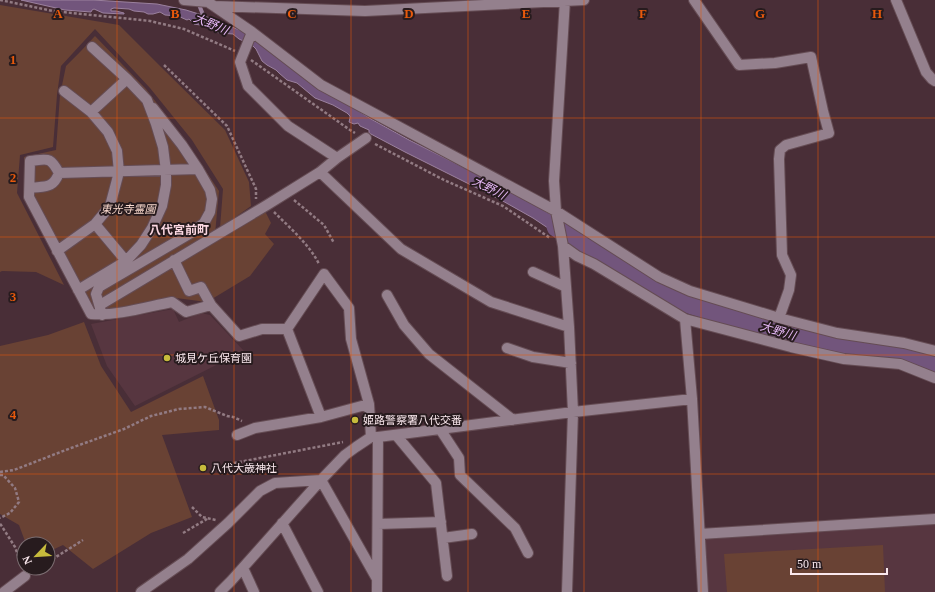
<svg xmlns="http://www.w3.org/2000/svg" width="935" height="592" viewBox="0 0 935 592" font-family="'Times New Roman','Noto Sans JP',serif">
	<rect width="100%" height="100%" fill="#492e37"/>
	<path fill="#573640" d="M 173,309 L 179,322 L 201,313 L 210,315 L 244,351 L 135,406 L 107,366 L 91,324 Z
		M 935,522 L 935,592 L 707,592 L 704,538 Z"/>
	<path fill="#694234" d="M 0,5 L 119,25 L 161,67 L 225,130 L 249,182 L 251,206 L 220,228 L 223,189 L 192,140 L 150,88 L 95,29 L 61,66 L 57,95 L 53,147 L 20,155 L 17,193 L 64,285 L 36,272 L 2,271 L 0,272 Z
		M 95,36 L 146,89 L 188,144 L 219,191 L 215,234 L 262,205 L 271,223 L 265,234 L 274,244 L 250,276 L 207,302 L 176,298 L 85,313 L 25,197 L 24,157 L 56,150 L 60,95 L 66,66 L 80,52 Z
		M 84,322 L 101,366 L 131,412 L 203,376 L 219,420 L 219,430 L 162,435 L 192,517 L 151,533 L 93,569 L 63,545 L 48,552 L 48,544 L 26,544 L 19,525 L 0,514 L 0,346 L 48,335 Z
		M 883,545 L 885,592 L 727,592 L 724,554 Z"/>
	<path fill="#72557c" stroke="#9b819e" d="M 21,0 L 93,0 L 157,4 L 186,10 L 202,15 L 247,33 L 304,76 L 371,119 L 409,140 L 489,180 L 542,209 L 587,237 L 581,250 L 533,218 L 501,200 L 405,152 L 369,133 L 369,130 L 360,126 L 358,123 L 354,124 L 349,122 L 350,118 L 350,116 L 347,113 L 333,105 L 315,98 L 297,83 L 287,80 L 279,73 L 276,70 L 267,65 L 262,61 L 256,49 L 252,45 L 239,39 L 233,34 L 219,33 L 216,31 L 214,26 L 204,23 L 200,25 L 194,24 L 189,19 L 187,20 L 178,16 L 165,15 L 160,12 L 153,14 L 148,14 L 144,12 L 134,11 L 129,9 L 114,8 L 111,9 L 111,11 L 116,11 L 124,13 L 124,14 L 103,13 L 94,9 L 92,10 L 91,12 L 65,10 Z"/>
	<g fill="none" stroke-linecap="round" stroke-linejoin="round">
		<path stroke="#9b819e" stroke-width="4" d="M 198,2 L 205,20"/>
		<path stroke="#72557c" stroke-width="23" d="M 558,226 L 602,256 L 663,293 L 793,337 L 904,355 L 935,363"/>
		<defs>
			<path id="minor" d="M 184,0 L 208,2 L 214,6 L 252,32 L 321,85 L 556,211 L 659,277 L 690,291 L 779,318 L 837,333 L 904,343 L 935,351
				M 565,0 L 554,181 L 556,211 L 563,246 L 569,327 L 573,412 L 567,592
				M 694,0 L 739,65 L 775,63 L 811,57 L 823,111 L 829,133 L 786,145 L 780,150 L 779,159 L 782,255 L 791,275 L 789,290 L 779,318
				M 896,0 L 926,72 L 932,79 L 935,81
				M 214,6 L 365,11 L 584,0
				M 252,32 L 240,62 L 248,86 L 288,126 L 337,158 L 320,172 L 401,249 L 491,302 L 569,327
				M 91,112 L 127,79
				M 337,158 L 366,138
				M 59,173 L 198,169
				M 30,188 C 45,186 53,189 59,173 C 50,156 48,159 30,161 L 29,197 L 91,314 C 118,316 146,307 172,302 L 186,312 L 211,305 L 239,336 L 262,329 L 287,329 L 321,417 L 369,404 L 371,437
				M 95,224 L 126,261
				M 563,246 L 577,256 L 594,264 L 685,319 L 791,347 L 844,359 L 900,364 L 935,378
				M 57,251 L 95,224 L 110,206 L 119,172 L 117,151 L 108,132 L 91,112 L 64,91
				M 174,260 L 189,291 L 201,287 L 211,305
				M 533,272 L 566,287
				M 78,290 L 126,261 L 141,245 L 152,228 L 162,206 L 166,185 L 166,171 L 163,147 L 156,124 L 147,100 L 127,79 L 92,47
				M 387,295 L 404,325 L 429,354 L 513,420
				M 100,305 L 267,205 L 320,172
				M 102,315 L 96,294 L 99,287 L 191,233 L 204,223 L 210,212 L 212,199 L 210,190 L 198,169 L 182,145 L 153,108
				M 685,319 L 692,399 L 703,592
				M 287,329 L 324,274 L 349,308 L 351,339 L 369,404
				M 507,348 L 533,357 L 571,363
				M 440,429 L 459,458 L 460,475 L 515,528 L 528,553
				M 237,435 L 255,428 L 321,417
				M 396,435 L 436,483 L 447,576
				M 321,480 L 377,579
				M 282,523 L 318,592
				M 378,524 L 441,522
				M 700,534 L 935,519
				M 443,538 L 472,534
				M 243,568 L 254,592
				M 4,592 L 25,576
				M 141,592 L 188,559 L 228,523 L 260,491 L 275,483 L 321,480
				M 220,592 L 231,581 L 321,480 L 345,455 L 356,447 L 371,437 L 378,437 L 573,412 L 692,399
				M 377,592 L 378,437"/>
		</defs>
		<use href="#minor" stroke="#654c54" stroke-width="12"/>
		<path stroke="#927b83" stroke-width="2.5" stroke-dasharray="3 2" stroke-linecap="butt" d="M 0,0 L 53,11 L 150,21 L 184,29 L 235,51
			M 251,60 L 350,130 L 355,133
			M 164,65 L 227,126 L 256,189 L 256,199
			M 375,144 L 444,180 L 503,206 L 550,238
			M 294,200 L 324,225 L 334,243
			M 274,212 C 290,228 309,244 319,264
			M 229,464 L 343,442
			M 0,472 L 14,470 L 71,448 L 124,429 L 151,416 L 179,409 L 205,407 L 227,416 L 233,417 L 242,421
			M 0,475 L 3,475 L 15,488 L 19,502 L 10,513 L 0,518
			M 192,507 L 202,517 L 216,520
			M 0,524 L 1,525 L 15,547 L 22,567
			M 183,533 L 207,519
			M 48,562 L 83,540"/>
		<use href="#minor" stroke="#94808d" stroke-width="10"/>
	</g>
	<path fill="none" stroke="#e8590c" stroke-width="1" stroke-opacity="0.55" d="M 117,0 L 117,592M 234,0 L 234,592M 351,0 L 351,592M 468,0 L 468,592M 584,0 L 584,592M 701,0 L 701,592M 818,0 L 818,592M 0,118 L 935,118M 0,237 L 935,237M 0,355 L 935,355M 0,474 L 935,474"/>
	<g fill="#c7bb3c" stroke="#271b1e" stroke-width="1.5">
		<circle cx="167" cy="358" r="4"/>
		<circle cx="355" cy="420" r="4"/>
		<circle cx="203" cy="468" r="4"/>
	</g>
	<g text-anchor="middle" stroke-width="4" stroke-linejoin="round" paint-order="stroke">
		<g font-size="11" font-style="italic" fill="#f9d9cd" stroke="#271b1e">
			<text x="128" y="213">東光寺霊園</text>
		</g>
		<g font-size="11" fill="#fae8ed" stroke="#271b1e" text-anchor="start">
			<text x="175" y="362">城見ケ丘保育園</text>
			<text x="363" y="424">姫路警察署八代交番</text>
			<text x="211" y="472">八代大歳神社</text>
		</g>
		<g font-size="12" font-style="italic" fill="#e6b8f7" stroke="#271b1e">
			<text transform="translate(211 24) rotate(23)" y="4">大野川</text>
			<text transform="translate(489 188) rotate(27)" y="4">大野川</text>
			<text transform="translate(778 331) rotate(17)" y="4">大野川</text>
		</g>
		<g font-size="12" font-weight="bold" fill="#fad7e1" stroke="#271b1e">
			<text x="179" y="234">八代宮前町</text>
		</g>
	</g>
	<g font-size="13" text-anchor="middle" font-weight="bold" fill="#e8590c" stroke="#271b1e" stroke-width="4" stroke-linejoin="round" paint-order="stroke">
		<text x="58" y="18">A</text>
		<text x="175" y="18">B</text>
		<text x="292" y="18">C</text>
		<text x="409" y="18">D</text>
		<text x="526" y="18">E</text>
		<text x="643" y="18">F</text>
		<text x="760" y="18">G</text>
		<text x="877" y="18">H</text>
		<text x="13" y="64">1</text>
		<text x="13" y="182">2</text>
		<text x="13" y="301">3</text>
		<text x="13" y="419">4</text>
	</g>
	<g transform="translate(36 556) rotate(245)"><circle r="19" fill="#271b1e" stroke="#7b6d71"/>
	<path d="M0-3L7 15L0 10L-7 15Z" fill="#c7bb3c"/>
	<text y="-6" font-size="11" font-weight="bold" text-anchor="middle" fill="#fae8ed">N</text>
	</g>
	<path d="M791 568v6h96v-6" fill="none" stroke="#fae8ed" stroke-width="2"/>
	<text x="797" y="568" font-size="12" fill="#fae8ed" stroke="#271b1e" stroke-width="3" paint-order="stroke">50 m</text>
</svg>
